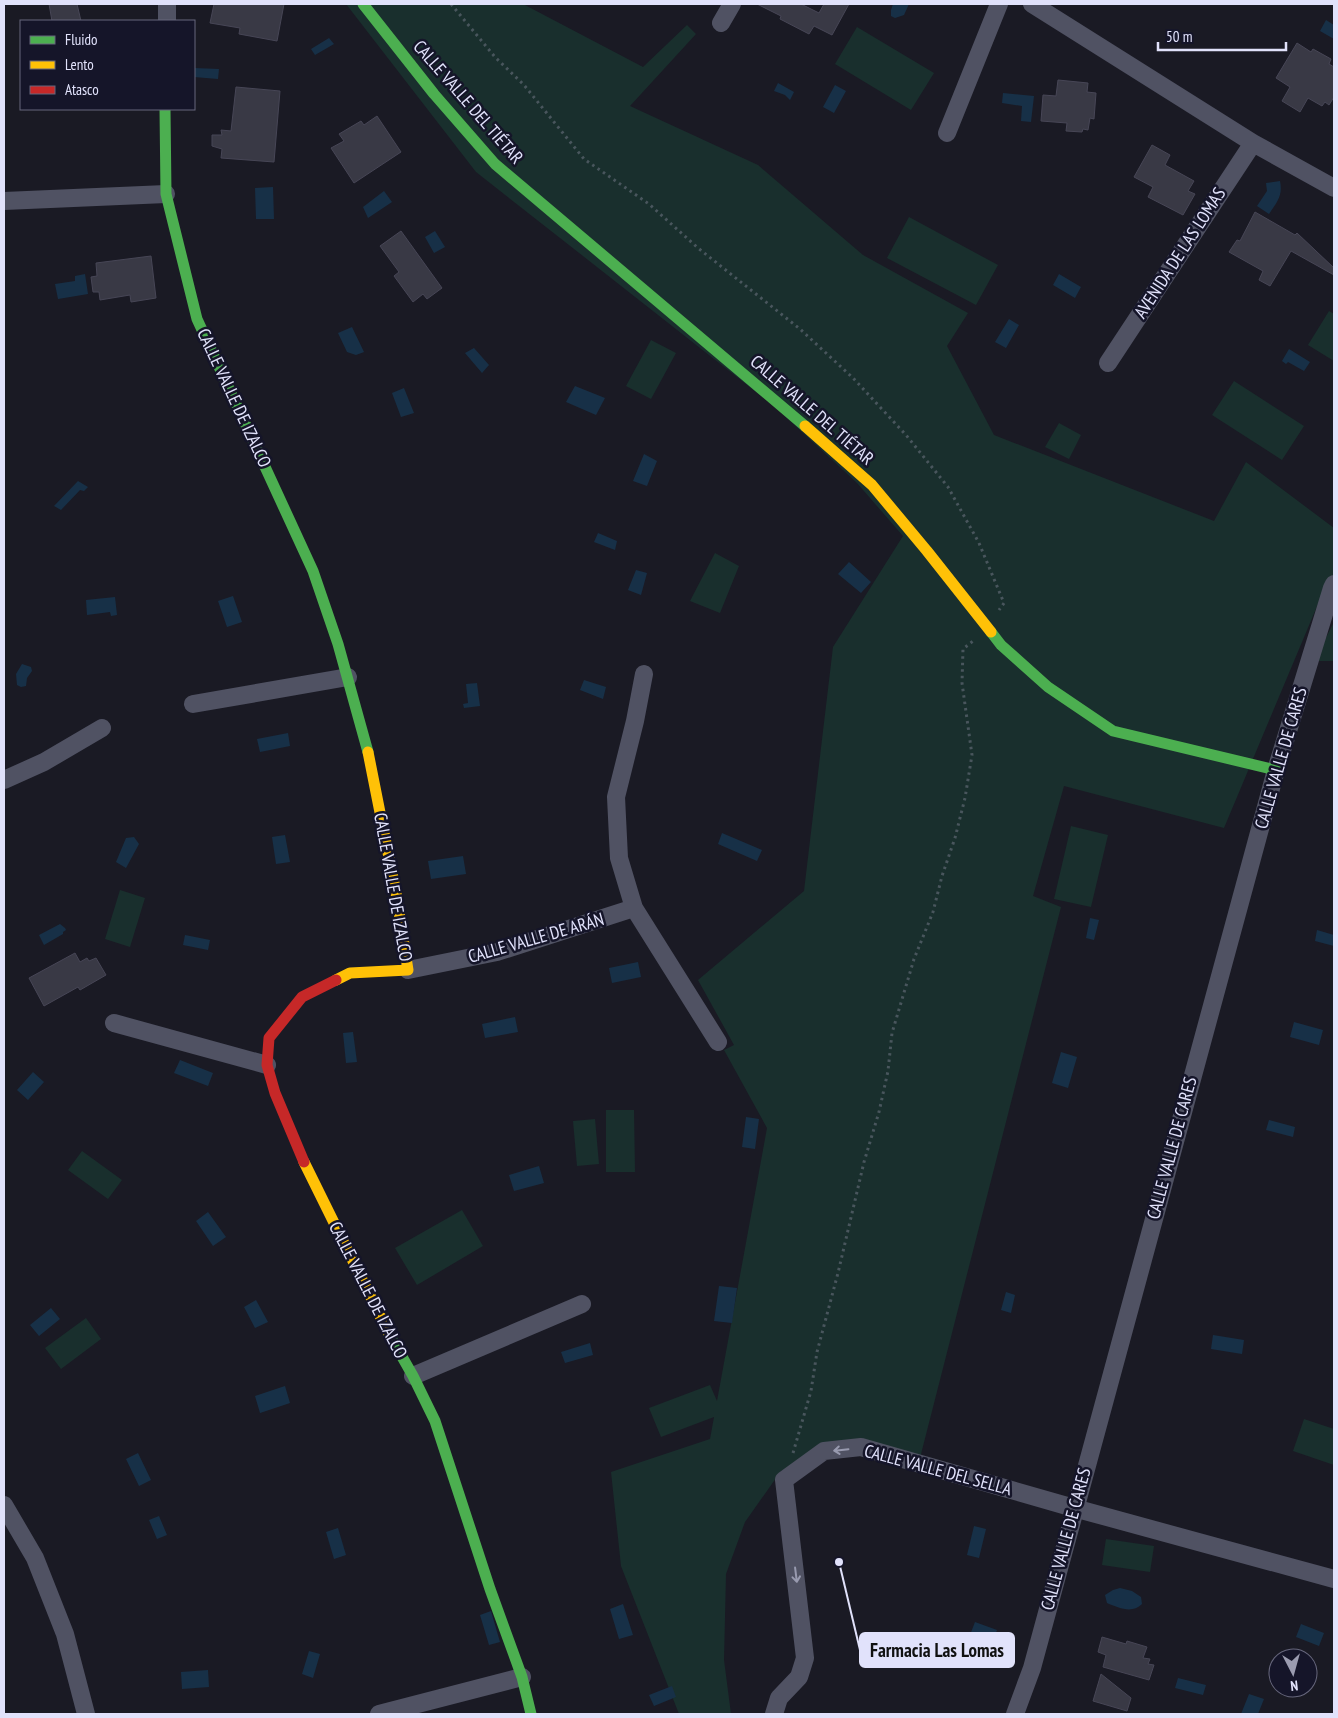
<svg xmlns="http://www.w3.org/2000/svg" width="1338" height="1718" viewBox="0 0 1338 1718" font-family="'PT Sans Narrow',sans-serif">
	<rect width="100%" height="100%" fill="#1a1a24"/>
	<path fill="#192f2d" d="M 346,4 L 523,4 L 643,67 L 687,25 L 696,34 L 630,106 L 758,165 L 863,255 L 968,313 L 947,346 L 994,435 L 1214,521 L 1246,462 L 1334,528 L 1334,576 L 1323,592 L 1224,828 L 1064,786 L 1033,896 L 1061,907 L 920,1458 L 868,1442 L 781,1471 L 745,1522 L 726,1574 L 724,1660 L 731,1714 L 679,1714 L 621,1566 L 611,1472 L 710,1439 L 714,1417 L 661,1437 L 649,1408 L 710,1385 L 717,1401 L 767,1128 L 724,1050 L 734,1045 L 698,980 L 804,891 L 833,647 L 903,536 L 857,483 L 774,406 L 476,172 Z
		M 857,27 L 934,73 L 911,110 L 835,64 Z
		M 909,217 L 998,265 L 976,305 L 887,258 Z
		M 1329,311 L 1334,314 L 1334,361 L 1308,345 Z
		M 651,340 L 676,353 L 651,399 L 626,386 Z
		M 1234,381 L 1304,426 L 1282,460 L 1212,415 Z
		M 1059,423 L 1081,435 L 1069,459 L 1045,447 Z
		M 715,553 L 739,566 L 720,613 L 690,601 Z
		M 1334,622 L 1334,661 L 1314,661 Z
		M 1071,826 L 1108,835 L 1091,907 L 1054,899 Z
		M 120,890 L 145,898 L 130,947 L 105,939 Z
		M 606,1110 L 634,1110 L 635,1172 L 606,1172 Z
		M 595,1119 L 599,1164 L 577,1166 L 573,1121 Z
		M 82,1151 L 122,1180 L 108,1199 L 68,1170 Z
		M 462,1210 L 483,1246 L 417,1285 L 395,1248 Z
		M 86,1318 L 101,1339 L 61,1369 L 45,1348 Z
		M 1304,1419 L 1334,1429 L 1334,1465 L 1293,1451 Z
		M 1106,1539 L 1154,1546 L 1150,1572 L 1102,1565 Z"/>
	<path fill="#173047" d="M 893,4 L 909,4 L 904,15 L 895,18 L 891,16 L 891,10 Z
		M 1326,20 L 1334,25 L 1334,39 L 1320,31 Z
		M 329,38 L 334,44 L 315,55 L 311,49 Z
		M 194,68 L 219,69 L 218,79 L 194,77 Z
		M 778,83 L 794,92 L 790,100 L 785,95 L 774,91 Z
		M 835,85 L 846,91 L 834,113 L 823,107 Z
		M 1003,93 L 1034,96 L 1031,122 L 1021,121 L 1022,106 L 1002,103 Z
		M 1280,181 C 1283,196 1277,202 1269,214 L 1257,206 L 1267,191 L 1266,183 Z
		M 273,187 L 274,219 L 256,219 L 255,188 Z
		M 384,191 L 392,202 L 368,218 L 363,207 Z
		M 435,231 L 445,247 L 434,253 L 425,237 Z
		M 85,274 L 88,294 L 58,299 L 55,284 L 75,281 L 75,276 Z
		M 1059,274 L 1081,287 L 1075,298 L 1053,285 Z
		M 1009,319 L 1019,325 L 1006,348 L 995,342 Z
		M 352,327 L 364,352 L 356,355 L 347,352 L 338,333 Z
		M 474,348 L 489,365 L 482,373 L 465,353 Z
		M 1289,349 L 1310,362 L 1304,371 L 1288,362 L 1286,364 L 1282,361 Z
		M 575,386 L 605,398 L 596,415 L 566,402 Z
		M 404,388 L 414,413 L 401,417 L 392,393 Z
		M 644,454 L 657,461 L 647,486 L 633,481 Z
		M 78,481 L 88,487 L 84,491 L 80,490 L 61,510 L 54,506 Z
		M 598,533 L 617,541 L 615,550 L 594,542 Z
		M 849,562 L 871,582 L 861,593 L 838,574 Z
		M 636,570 L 647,573 L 641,595 L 628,590 Z
		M 233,596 L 242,622 L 227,627 L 218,601 Z
		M 115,597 L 117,615 L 111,616 L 110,612 L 87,615 L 86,600 Z
		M 22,664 L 31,667 L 32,671 L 27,678 L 26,686 L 21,687 L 17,685 L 16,674 Z
		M 584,680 L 606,687 L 603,699 L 580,690 Z
		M 477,683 L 480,706 L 464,708 L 463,704 L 468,703 L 466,684 Z
		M 288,733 L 290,746 L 260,752 L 257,739 Z
		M 722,833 L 762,850 L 757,861 L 718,844 Z
		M 285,835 L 290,862 L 276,864 L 272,837 Z
		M 134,837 L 139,844 L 126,868 L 116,862 L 126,838 Z
		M 463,856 L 466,874 L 431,879 L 428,861 Z
		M 1090,918 L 1099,920 L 1094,940 L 1086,938 Z
		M 60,924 L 65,928 L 66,930 L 63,932 L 63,934 L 44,945 L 39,935 Z
		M 1317,930 L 1334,935 L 1334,946 L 1315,941 Z
		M 185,935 L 210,940 L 208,950 L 183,945 Z
		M 638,962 L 641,977 L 612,983 L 609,968 Z
		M 515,1017 L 518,1032 L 485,1038 L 482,1024 Z
		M 1294,1022 L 1323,1030 L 1319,1045 L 1290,1037 Z
		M 353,1032 L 357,1062 L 346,1063 L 343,1033 Z
		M 1061,1052 L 1077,1057 L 1068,1088 L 1052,1083 Z
		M 180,1060 L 213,1073 L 208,1086 L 174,1073 Z
		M 33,1072 L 44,1082 L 28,1100 L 17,1090 Z
		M 746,1117 L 759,1119 L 755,1149 L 742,1147 Z
		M 1269,1120 L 1295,1127 L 1293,1137 L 1266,1130 Z
		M 539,1166 L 544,1183 L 514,1191 L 509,1175 Z
		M 208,1212 L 226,1237 L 213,1246 L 196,1221 Z
		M 719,1286 L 737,1288 L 732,1323 L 714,1321 Z
		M 1006,1292 L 1015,1295 L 1011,1313 L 1001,1310 Z
		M 256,1300 L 268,1322 L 255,1328 L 244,1307 Z
		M 51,1308 L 60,1319 L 39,1336 L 30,1325 Z
		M 1213,1335 L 1244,1340 L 1242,1354 L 1211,1349 Z
		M 590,1343 L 593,1355 L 565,1363 L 561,1352 Z
		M 285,1386 L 290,1403 L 260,1413 L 255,1396 Z
		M 138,1453 L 151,1480 L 139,1486 L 126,1459 Z
		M 159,1516 L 167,1535 L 157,1539 L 149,1520 Z
		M 974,1526 L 986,1529 L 979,1558 L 967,1555 Z
		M 338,1528 L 346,1555 L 334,1559 L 326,1532 Z
		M 1120,1588 L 1132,1591 L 1141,1597 L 1142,1604 C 1132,1614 1119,1608 1107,1603 L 1105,1595 L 1113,1590 Z
		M 623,1604 L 633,1635 L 619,1639 L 610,1609 Z
		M 491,1611 L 500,1642 L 489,1645 L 480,1615 Z
		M 975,1622 L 997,1630 L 992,1643 L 970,1635 Z
		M 1301,1624 L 1324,1633 L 1319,1646 L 1296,1637 Z
		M 309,1651 L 320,1654 L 313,1678 L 302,1674 Z
		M 208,1670 L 209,1687 L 182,1689 L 181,1672 Z
		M 1178,1678 L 1206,1685 L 1203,1695 L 1175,1688 Z
		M 672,1686 L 676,1697 L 654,1706 L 649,1695 Z
		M 1249,1694 L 1264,1699 L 1258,1714 L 1241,1714 Z"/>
	<path fill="#393945" stroke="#474656" d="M 49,4 L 77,4 L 81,21 L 52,21 Z
		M 214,4 L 284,4 L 277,41 L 239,34 L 240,28 L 210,23 Z
		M 757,4 L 801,4 L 819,13 L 824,4 L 849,4 L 832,35 L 814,26 L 809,34 L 780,19 L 781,16 Z
		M 1297,43 L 1311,52 L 1313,49 L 1331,59 L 1329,64 L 1334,67 L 1334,97 L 1329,105 L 1325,102 L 1322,106 L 1308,98 L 1300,112 L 1282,101 L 1290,87 L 1276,78 Z
		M 1058,80 L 1088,83 L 1087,92 L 1096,93 L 1094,119 L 1090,118 L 1088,130 L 1083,129 L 1082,132 L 1066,131 L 1067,123 L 1041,121 L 1043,95 L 1056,96 Z
		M 236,87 L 280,91 L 274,162 L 221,158 L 222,149 L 212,146 L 212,135 L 222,135 L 221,130 L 231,131 Z
		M 377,116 L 401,152 L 354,183 L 331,148 L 344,141 L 339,134 L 361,121 L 364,125 Z
		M 1152,145 L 1170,155 L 1165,165 L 1194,181 L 1188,191 L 1195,194 L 1183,215 L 1148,197 L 1153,187 L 1134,177 Z
		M 1255,212 L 1295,235 L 1297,233 L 1334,268 L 1334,275 L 1291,251 L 1270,286 L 1259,280 L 1263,271 L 1229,252 L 1237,240 L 1240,241 Z
		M 401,231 L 442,288 L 427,299 L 423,294 L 413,302 L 394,276 L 399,272 L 380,246 Z
		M 151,256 L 156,298 L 131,302 L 130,295 L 100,300 L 99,292 L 93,292 L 91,277 L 97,276 L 96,263 Z
		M 75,953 L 80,962 L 87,958 L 89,961 L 96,958 L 106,975 L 80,990 L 78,987 L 44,1006 L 29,978 Z
		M 1102,1637 L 1126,1644 L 1127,1641 L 1147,1647 L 1143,1658 L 1150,1659 L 1148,1664 L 1154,1665 L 1149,1680 L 1103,1667 L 1106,1655 L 1098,1652 Z
		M 1101,1674 L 1131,1698 L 1127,1711 L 1093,1701 Z"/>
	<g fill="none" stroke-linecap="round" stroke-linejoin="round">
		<path stroke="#49565d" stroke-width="3" stroke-dasharray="2.5 4" stroke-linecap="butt" d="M 451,4 L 495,57 L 524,85 L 584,159 L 649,204 L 698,248 L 800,329 L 853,378 L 906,435 L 948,487 L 979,543 L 1004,603 L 999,610
			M 793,1453 L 811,1391 L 817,1352 L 838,1273 L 864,1162 L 879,1112 L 888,1071 L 892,1033 L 914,959 L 933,912 L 942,876 L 955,838 L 965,798 L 972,755 L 962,683 L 963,649 L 973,641"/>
		<path stroke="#505263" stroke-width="18" d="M 1032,4 L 1253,143 L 1334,188
			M 167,21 L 167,4
			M 721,23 L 732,4
			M 947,133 L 999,4
			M 4,201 L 166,194
			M 1108,363 L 1253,143
			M 193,704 L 348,677
			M 4,780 L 44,762 L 102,728
			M 634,908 L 718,1042
			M 408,970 L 497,952 L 634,908 L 619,858 L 616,797 L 635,721 L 644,674
			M 114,1023 L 267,1065
			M 413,1376 L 582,1304
			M 4,1505 L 35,1558 L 65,1634 L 86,1714
			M 379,1714 L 522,1677
			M 774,1714 L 779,1698 L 799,1677 L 805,1658 L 784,1480 L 824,1451 L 861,1447 L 1074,1508 L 1334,1579
			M 1015,1714 L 1032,1668 L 1276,770 L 1332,588 L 1334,584"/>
		<path stroke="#4caf50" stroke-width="11" d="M 363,4 L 434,94 L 495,164 L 805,426
			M 165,109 L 166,194 L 197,319 L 313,571 L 338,644 L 368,752
			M 991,632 L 1001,645 L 1048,687 L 1113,731 L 1276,770
			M 388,1332 L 413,1376 L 435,1421 L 490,1589 L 522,1677 L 531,1714"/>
		<path stroke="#ffc107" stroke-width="11" d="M 805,426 L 872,485 L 927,551 L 991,632
			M 336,980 L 350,973 L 408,970 L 396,893 L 368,752
			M 304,1162 L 388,1332"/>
		<path stroke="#c62828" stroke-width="11" d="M 304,1162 L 275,1093 L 267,1065 L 269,1038 L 302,997 L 336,980"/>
	</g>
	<defs><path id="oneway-shaft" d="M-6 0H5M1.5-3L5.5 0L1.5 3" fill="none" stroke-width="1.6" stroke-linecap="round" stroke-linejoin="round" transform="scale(1.25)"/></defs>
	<g stroke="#989aaf">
		<use href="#oneway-shaft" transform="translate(841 1450) rotate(174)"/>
		<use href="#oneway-shaft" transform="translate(796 1575) rotate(83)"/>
	</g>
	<g text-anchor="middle" stroke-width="5" stroke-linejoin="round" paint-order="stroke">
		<g font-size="18" fill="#e1e2fb" stroke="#151529">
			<text transform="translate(468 102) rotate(49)" y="6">CALLE VALLE DEL TIÉTAR</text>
			<text transform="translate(1180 253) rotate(-57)" y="6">AVENIDA DE LAS LOMAS</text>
			<text transform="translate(234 398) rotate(65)" y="6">CALLE VALLE DE IZALCO</text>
			<text transform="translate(812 410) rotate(41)" y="6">CALLE VALLE DEL TIÉTAR</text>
			<text transform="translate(1281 758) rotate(-74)" y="6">CALLE VALLE DE CARES</text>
			<text transform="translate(393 887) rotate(80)" y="6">CALLE VALLE DE IZALCO</text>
			<text transform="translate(536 938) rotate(-16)" y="6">CALLE VALLE DE ARÁN</text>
			<text transform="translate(1172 1148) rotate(-75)" y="6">CALLE VALLE DE CARES</text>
			<text transform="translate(368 1290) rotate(63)" y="6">CALLE VALLE DE IZALCO</text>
			<text transform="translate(938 1470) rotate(15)" y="6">CALLE VALLE DEL SELLA</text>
			<text transform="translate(1066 1539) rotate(-75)" y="6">CALLE VALLE DE CARES</text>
		</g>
	</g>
	<path fill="none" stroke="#e1e2fb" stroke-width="2" d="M839 1562L860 1650"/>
	<circle fill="#e1e2fb" stroke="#151529" stroke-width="2" cx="839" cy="1562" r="5"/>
	<rect fill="#e1e2fb" stroke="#e1e2fb" stroke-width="2" x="860" y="1633" width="154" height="34" rx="5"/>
	<g font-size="19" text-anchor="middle" font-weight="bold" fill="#111">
		<text x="937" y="1657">Farmacia Las Lomas</text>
	</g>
	<rect width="1338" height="1718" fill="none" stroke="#e1e2fb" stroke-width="10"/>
	<rect x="20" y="20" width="175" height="90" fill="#151529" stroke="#67677d"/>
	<rect x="30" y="36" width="25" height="8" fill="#4caf50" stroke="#67677d"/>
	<text x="65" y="45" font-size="15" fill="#e1e2fb">Fluido</text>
	<rect x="30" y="61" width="25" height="8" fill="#ffc107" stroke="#67677d"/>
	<text x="65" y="70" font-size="15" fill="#e1e2fb">Lento</text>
	<rect x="30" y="86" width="25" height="8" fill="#c62828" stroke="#67677d"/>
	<text x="65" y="95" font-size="15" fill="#e1e2fb">Atasco</text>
	<g transform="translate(1293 1673) rotate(174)"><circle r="24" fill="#151529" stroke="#67677d"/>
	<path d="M0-4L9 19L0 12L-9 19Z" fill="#9b9cb0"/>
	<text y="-8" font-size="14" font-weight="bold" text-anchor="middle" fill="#e1e2fb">N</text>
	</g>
	<path d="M1158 42v8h128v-8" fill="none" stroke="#e1e2fb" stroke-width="2.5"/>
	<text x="1166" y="42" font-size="15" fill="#e1e2fb" stroke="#151529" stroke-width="4" paint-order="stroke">50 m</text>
</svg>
